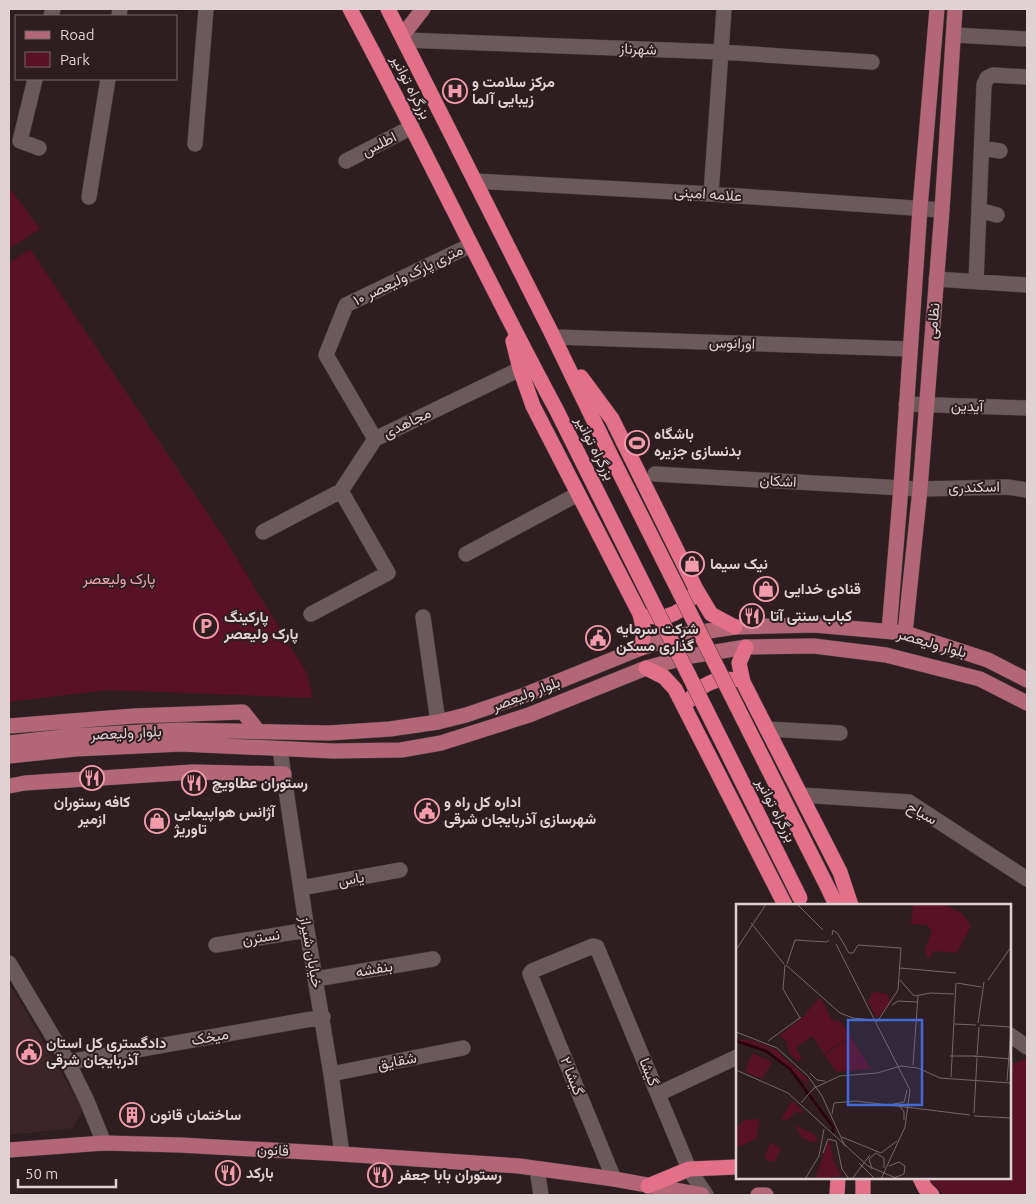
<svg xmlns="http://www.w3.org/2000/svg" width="1036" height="1204" viewBox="0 0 1036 1204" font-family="Ubuntu,Vazirmatn,sans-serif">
	<rect width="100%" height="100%" fill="#2e1e21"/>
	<path fill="#3c2529" d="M 9,986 L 15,993 L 83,1110 L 73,1128 L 9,1135 Z"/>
	<path fill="#581127" d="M 9,187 L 40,229 L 9,249 Z
		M 30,249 L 226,541 L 307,673 L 313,698 L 108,690 L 9,702 L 9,263 Z
		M 1027,1058 L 1027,1195 L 945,1195 L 934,1186 L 929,1178 L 1010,1178 L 1010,1065 Z"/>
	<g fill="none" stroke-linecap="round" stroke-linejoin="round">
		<defs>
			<path id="minor" d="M 51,16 L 53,9
				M 119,16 L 120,9
				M 954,35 L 1027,39
				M 404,40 L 721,52 L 872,62
				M 35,79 L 20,141 L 39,148
				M 195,144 L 206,9
				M 982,148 L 1000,151
				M 346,161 L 412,127
				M 475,181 L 711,194 L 942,210
				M 711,194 L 724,9
				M 89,197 L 108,79
				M 979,210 L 997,215
				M 936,279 L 1027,285
				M 976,282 L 984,85 L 987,78 L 993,75 L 1027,77
				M 554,337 L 910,349
				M 906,404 L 1027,408
				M 375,439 L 326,355 L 346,305 L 471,245
				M 655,474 L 920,489 L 1007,487 L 1027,490
				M 263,532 L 341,491 L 375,439 L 520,369
				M 466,554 L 578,494
				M 311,614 L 388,573 L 341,491
				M 423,617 L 438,722
				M 767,729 L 840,733
				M 280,750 L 307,930 L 331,1074 L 342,1154
				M 801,795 L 909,802 L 1027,879
				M 301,888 L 400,870
				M 216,945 L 307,930
				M 9,963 L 68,1062 L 87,1101 L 104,1143
				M 316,979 L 433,959
				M 1010,1035 L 1027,1047
				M 68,1062 L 323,1017
				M 331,1074 L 463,1048
				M 658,1094 L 737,1057
				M 537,1169 L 541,1195
				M 614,1179 L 530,974 L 532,971 L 593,946 L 597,947 L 598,950 L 689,1169 L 706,1195"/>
			<path id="major" d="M 402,36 L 423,9
				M 889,631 L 901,487 L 920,208 L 937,9
				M 905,633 L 920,489 L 942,210 L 955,9
				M 9,726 L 134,716 L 243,712 L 258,731
				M 9,743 L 71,736 L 179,730 L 329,733 L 390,729 L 438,722 L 466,715 L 522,696 L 641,648 L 682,635 L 735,627 L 814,625 L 905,633 L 988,660 L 1027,680
				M 9,756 L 75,749 L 181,744 L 333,751 L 401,750 L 441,743 L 529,715 L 646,668 L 691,656 L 746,647 L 814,646 L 886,655 L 980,679 L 1027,703
				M 9,786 L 25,783 L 193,772 L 284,774
				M 9,1150 L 104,1143 L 180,1145 L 342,1154 L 519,1166 L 614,1179 L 702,1195
				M 758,1195 L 766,1195"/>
			<path id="highway" d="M 350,9 C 421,141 485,277 556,409
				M 388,9 L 550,330 L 610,454
				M 513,341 L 520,369 L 533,406 L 640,614 L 644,632 L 641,648
				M 581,377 L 612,419 L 696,589 L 711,614 L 735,627
				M 649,616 C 667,620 684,612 692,596
				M 746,647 L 739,663 L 743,682 L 840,872 L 851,905
				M 646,668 L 664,677 L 675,689 L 785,905
				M 690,700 C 699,685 717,677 734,680
				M 829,890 L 836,905
				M 920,1178 L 925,1188 L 932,1195
				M 648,1186 L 689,1169 L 737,1167
				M 837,1195 L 838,1178
				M 863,1195 L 863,1178"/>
		</defs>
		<use href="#minor" stroke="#4a3d3f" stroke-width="16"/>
		<use href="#major" stroke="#4a3d3f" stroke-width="16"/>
		<use href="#highway" stroke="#4a3d3f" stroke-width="16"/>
		<use href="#minor" stroke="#6c595c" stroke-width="15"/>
		<use href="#major" stroke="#b36677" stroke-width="15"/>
		<use href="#highway" stroke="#e36f89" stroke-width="15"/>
		<defs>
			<path id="highway-bridge" d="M 556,409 L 800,898
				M 610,454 L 829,890"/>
		</defs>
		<use href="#highway-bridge" stroke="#4a3d3f" stroke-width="16" stroke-linecap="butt"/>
		<use href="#highway-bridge" stroke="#e36f89" stroke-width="15"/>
	</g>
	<defs>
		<symbol id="hospital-ring" viewBox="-11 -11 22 22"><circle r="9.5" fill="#2e1e21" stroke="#f39aab" stroke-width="1.5"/><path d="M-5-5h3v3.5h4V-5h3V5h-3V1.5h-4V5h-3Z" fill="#f39aab"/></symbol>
		<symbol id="stadium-ring" viewBox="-11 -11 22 22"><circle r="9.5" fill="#2e1e21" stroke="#f39aab" stroke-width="1.5"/><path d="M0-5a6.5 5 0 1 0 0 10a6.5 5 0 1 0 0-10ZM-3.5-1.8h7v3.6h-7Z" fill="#f39aab"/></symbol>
		<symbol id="shop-ring" viewBox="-11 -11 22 22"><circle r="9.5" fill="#2e1e21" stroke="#f39aab" stroke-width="1.5"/><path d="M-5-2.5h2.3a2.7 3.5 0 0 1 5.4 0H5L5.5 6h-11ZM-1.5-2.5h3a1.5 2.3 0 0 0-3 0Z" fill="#f39aab"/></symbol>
		<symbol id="restaurant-ring" viewBox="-11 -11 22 22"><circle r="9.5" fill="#2e1e21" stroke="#f39aab" stroke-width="1.5"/><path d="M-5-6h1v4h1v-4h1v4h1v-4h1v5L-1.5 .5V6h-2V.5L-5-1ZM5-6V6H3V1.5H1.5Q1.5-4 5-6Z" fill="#f39aab"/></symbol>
		<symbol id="parking-ring" viewBox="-11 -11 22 22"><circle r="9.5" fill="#2e1e21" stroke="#f39aab" stroke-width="1.5"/><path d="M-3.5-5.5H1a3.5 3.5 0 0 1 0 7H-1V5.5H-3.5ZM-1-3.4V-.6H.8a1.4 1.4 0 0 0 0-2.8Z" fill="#f39aab"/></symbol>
		<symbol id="civic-ring" viewBox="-11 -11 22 22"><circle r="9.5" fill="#2e1e21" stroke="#f39aab" stroke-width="1.5"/><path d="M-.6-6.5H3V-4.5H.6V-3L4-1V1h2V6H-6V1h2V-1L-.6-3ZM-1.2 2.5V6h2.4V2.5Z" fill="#f39aab"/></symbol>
		<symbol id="building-ring" viewBox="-11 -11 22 22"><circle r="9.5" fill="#2e1e21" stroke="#f39aab" stroke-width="1.5"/><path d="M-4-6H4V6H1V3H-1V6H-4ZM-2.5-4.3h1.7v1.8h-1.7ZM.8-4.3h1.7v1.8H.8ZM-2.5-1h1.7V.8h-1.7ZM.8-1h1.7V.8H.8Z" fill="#f39aab"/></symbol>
	</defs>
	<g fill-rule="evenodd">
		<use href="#hospital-ring" x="441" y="77" width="28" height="28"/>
		<use href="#stadium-ring" x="623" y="429" width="28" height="28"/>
		<use href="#shop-ring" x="678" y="550" width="28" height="28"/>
		<use href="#shop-ring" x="752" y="575" width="28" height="28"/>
		<use href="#restaurant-ring" x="738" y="602" width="28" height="28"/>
		<use href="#parking-ring" x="192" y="612" width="28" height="28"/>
		<use href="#civic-ring" x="584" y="624" width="28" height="28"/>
		<use href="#restaurant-ring" x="78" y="764" width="28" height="28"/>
		<use href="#restaurant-ring" x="180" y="769" width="28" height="28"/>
		<use href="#civic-ring" x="413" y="797" width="28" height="28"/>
		<use href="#shop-ring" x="143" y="807" width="28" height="28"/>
		<use href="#civic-ring" x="15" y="1038" width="28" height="28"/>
		<use href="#building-ring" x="118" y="1101" width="28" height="28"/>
		<use href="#restaurant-ring" x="214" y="1159" width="28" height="28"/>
		<use href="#restaurant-ring" x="366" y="1161" width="28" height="28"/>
	</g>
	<g text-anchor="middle" stroke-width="4" stroke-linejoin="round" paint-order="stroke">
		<g font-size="15" fill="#ded2d4" stroke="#2e1e21">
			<text transform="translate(638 49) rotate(2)" y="5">شهرناز</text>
			<text transform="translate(411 87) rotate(63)" y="5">بزرگراه توانیر</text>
			<text transform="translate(379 144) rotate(-27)" y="5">اطلس</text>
			<text transform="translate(708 194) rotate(4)" y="5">علامه امینی</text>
			<text transform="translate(408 275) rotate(-26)" y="5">۱۰ متری پارک ولیعصر</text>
			<text transform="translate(933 321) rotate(-85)" y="5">نظامی</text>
			<text transform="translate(732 343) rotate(2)" y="5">اورانوس</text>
			<text transform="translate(967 406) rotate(2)" y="5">آیدین</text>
			<text transform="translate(407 423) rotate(-26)" y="5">مجاهدی</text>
			<text transform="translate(595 448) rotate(63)" y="5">بزرگراه توانیر</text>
			<text transform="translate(778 481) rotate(3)" y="5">اشکان</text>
			<text transform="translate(974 487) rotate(-1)" y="5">اسکندری</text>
			<text transform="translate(932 643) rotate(16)" y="5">بلوار ولیعصر</text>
			<text transform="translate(526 694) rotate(-21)" y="5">بلوار ولیعصر</text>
			<text transform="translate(126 733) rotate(-3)" y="5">بلوار ولیعصر</text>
			<text transform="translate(776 810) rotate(63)" y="5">بزرگراه توانیر</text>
			<text transform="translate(922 813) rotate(29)" y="5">سیاح</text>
			<text transform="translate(351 879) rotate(-10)" y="5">یاس</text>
			<text transform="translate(261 937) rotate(-9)" y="5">نسترن</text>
			<text transform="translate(311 952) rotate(80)" y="5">خیابان شیراز</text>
			<text transform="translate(374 969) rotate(-10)" y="5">بنفشه</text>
			<text transform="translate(210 1037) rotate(-10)" y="5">میخک</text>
			<text transform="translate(397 1061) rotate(-11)" y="5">شقایق</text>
			<text transform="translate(649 1072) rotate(68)" y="5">گیشا</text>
			<text transform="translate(572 1076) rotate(68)" y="5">گیشا ۲</text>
			<text transform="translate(273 1150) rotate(3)" y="5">قانون</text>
		</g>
		<g font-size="15" font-weight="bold" fill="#ded2d4" stroke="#2e1e21" text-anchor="start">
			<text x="472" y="87">مرکز سلامت و<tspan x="472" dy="17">زیبایی آلما</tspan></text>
			<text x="654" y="439">باشگاه<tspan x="654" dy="17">بدنسازی جزیره</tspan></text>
			<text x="710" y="569">نیک سیما</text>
			<text x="784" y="594">قنادی خدایی</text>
			<text x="770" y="621">کباب سنتی آتا</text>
			<text x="224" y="622">پارکینگ<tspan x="224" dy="17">پارک ولیعصر</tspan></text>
			<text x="616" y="634">شرکت سرمایه<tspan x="616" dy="17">گذاری مسکن</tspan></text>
			<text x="212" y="788">رستوران عطاویچ</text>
			<text x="92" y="807" text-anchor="middle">کافه رستوران<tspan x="92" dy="17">ازمیر</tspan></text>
			<text x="444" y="807">اداره کل راه و<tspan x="444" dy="17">شهرسازی آذربایجان شرقی</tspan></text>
			<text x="174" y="817">آژانس هواپیمایی<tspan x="174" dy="17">تاوریژ</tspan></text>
			<text x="46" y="1048">دادگستری کل استان<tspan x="46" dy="17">آذربایجان شرقی</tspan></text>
			<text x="150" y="1120">ساختمان قانون</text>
			<text x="246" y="1178">بارکد</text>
			<text x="398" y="1180">رستوران بابا جعفر</text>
		</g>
		<g font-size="15" fill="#f1a6b3" stroke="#2e1e21">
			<text x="119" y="584">پارک ولیعصر</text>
		</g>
	</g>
	<g transform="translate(736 904)">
		<rect width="275" height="275" fill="#2e1e21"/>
		<path d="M 177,0 L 208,0 L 227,10 L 235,22 L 221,49 L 197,47 L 194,54 L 191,54 L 189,45 L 196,27 L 191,21 L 175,20 ZM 137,88 L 151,90 L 155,98 L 141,114 L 132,98 ZM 84,93 L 95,115 L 105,118 L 115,132 L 88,150 L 76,132 L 60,144 L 66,155 L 62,157 L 54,150 L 50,136 L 43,132 L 67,113 ZM 115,133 L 128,154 L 135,165 L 101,168 L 88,151 ZM 0,135 L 18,137 L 40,146 L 70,174 L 75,184 L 33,146 ZM 16,149 L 36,158 L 26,175 L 9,168 ZM 56,196 L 67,207 L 65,210 L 61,207 L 51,216 L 45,215 ZM 24,215 L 20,235 L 0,244 L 0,224 L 8,216 ZM 59,221 L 78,230 L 82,237 L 75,238 L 65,233 ZM 93,235 L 98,259 L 106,272 L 79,275 ZM 35,238 L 45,245 L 38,258 L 31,257 L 29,252 Z" fill="#581127"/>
		<path fill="none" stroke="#2b010d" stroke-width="2.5" d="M 0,137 L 30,147 L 54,165 L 97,223 L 97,229"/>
		<path fill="none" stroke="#746669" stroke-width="1" d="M 61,0 L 87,26M 15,19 L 48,60M 96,31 L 97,26 L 102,30 L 113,49 L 117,49 L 122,41 L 165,44 L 162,86 L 141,118M 100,40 L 174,186 L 169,223 L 145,275M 0,46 L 30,0M 51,60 L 59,36 L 91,38 L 93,36M 49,61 L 47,85 L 64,114M 50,61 L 104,109 L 117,114 L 137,116M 164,64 L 220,69M 164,76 L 178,92M 252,76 L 275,43M 221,79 L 245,83M 178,92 L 195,89 L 218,90M 156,101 L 162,97 L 181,98M 242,119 L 248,78M 218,120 L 240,121M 244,121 L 274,123M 0,128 L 41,144 L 72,172 L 86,192 L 109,242M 32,137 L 65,113M 241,151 L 243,123M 214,152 L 238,152M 242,153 L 238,152 L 275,155M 177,161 L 182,92M 0,166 L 52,189 L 132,262 L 160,274M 74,169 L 81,176 L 89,177M 215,173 L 220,79M 271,177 L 275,125M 65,199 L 78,184 L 104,172 L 141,169 L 165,162 L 182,164 L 204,174 L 275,179M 158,200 L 168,198 L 171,186M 163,201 L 168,208 L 168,216M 238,209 L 241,154M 96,210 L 98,199 L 120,197 L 234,211M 238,212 L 275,214M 106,233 L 145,249 L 161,237M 100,237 L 106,265 L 113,275M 87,249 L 92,235 L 100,237M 123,259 L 139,275M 153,262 L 163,258 L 169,262 L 168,270 L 158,274M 136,265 L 133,255 L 140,249 L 148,254 L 148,264M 69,275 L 83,252 L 88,225M 116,275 L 134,251"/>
		<path fill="#4468d7" fill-opacity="0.15" stroke="#4468d7" stroke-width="2.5" d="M 112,116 L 186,116 L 186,201 L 112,201 Z"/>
		<rect width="275" height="275" fill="none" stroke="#ded2d4" stroke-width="2.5"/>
	</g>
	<rect width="1036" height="1204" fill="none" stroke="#ded2d4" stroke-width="20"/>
	<rect x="15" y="15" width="162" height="65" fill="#2e1e21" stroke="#746669"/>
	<rect x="25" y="31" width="25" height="8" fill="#b36677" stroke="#746669"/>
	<text x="60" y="40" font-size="15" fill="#ded2d4">Road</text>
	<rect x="25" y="52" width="25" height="15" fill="#581127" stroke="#746669"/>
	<text x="60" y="65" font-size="15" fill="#ded2d4">Park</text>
	<path d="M18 1179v8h98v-8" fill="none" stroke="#ded2d4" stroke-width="2.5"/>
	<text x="25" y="1179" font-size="15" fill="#ded2d4" stroke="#2e1e21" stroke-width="4" paint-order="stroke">50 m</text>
</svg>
